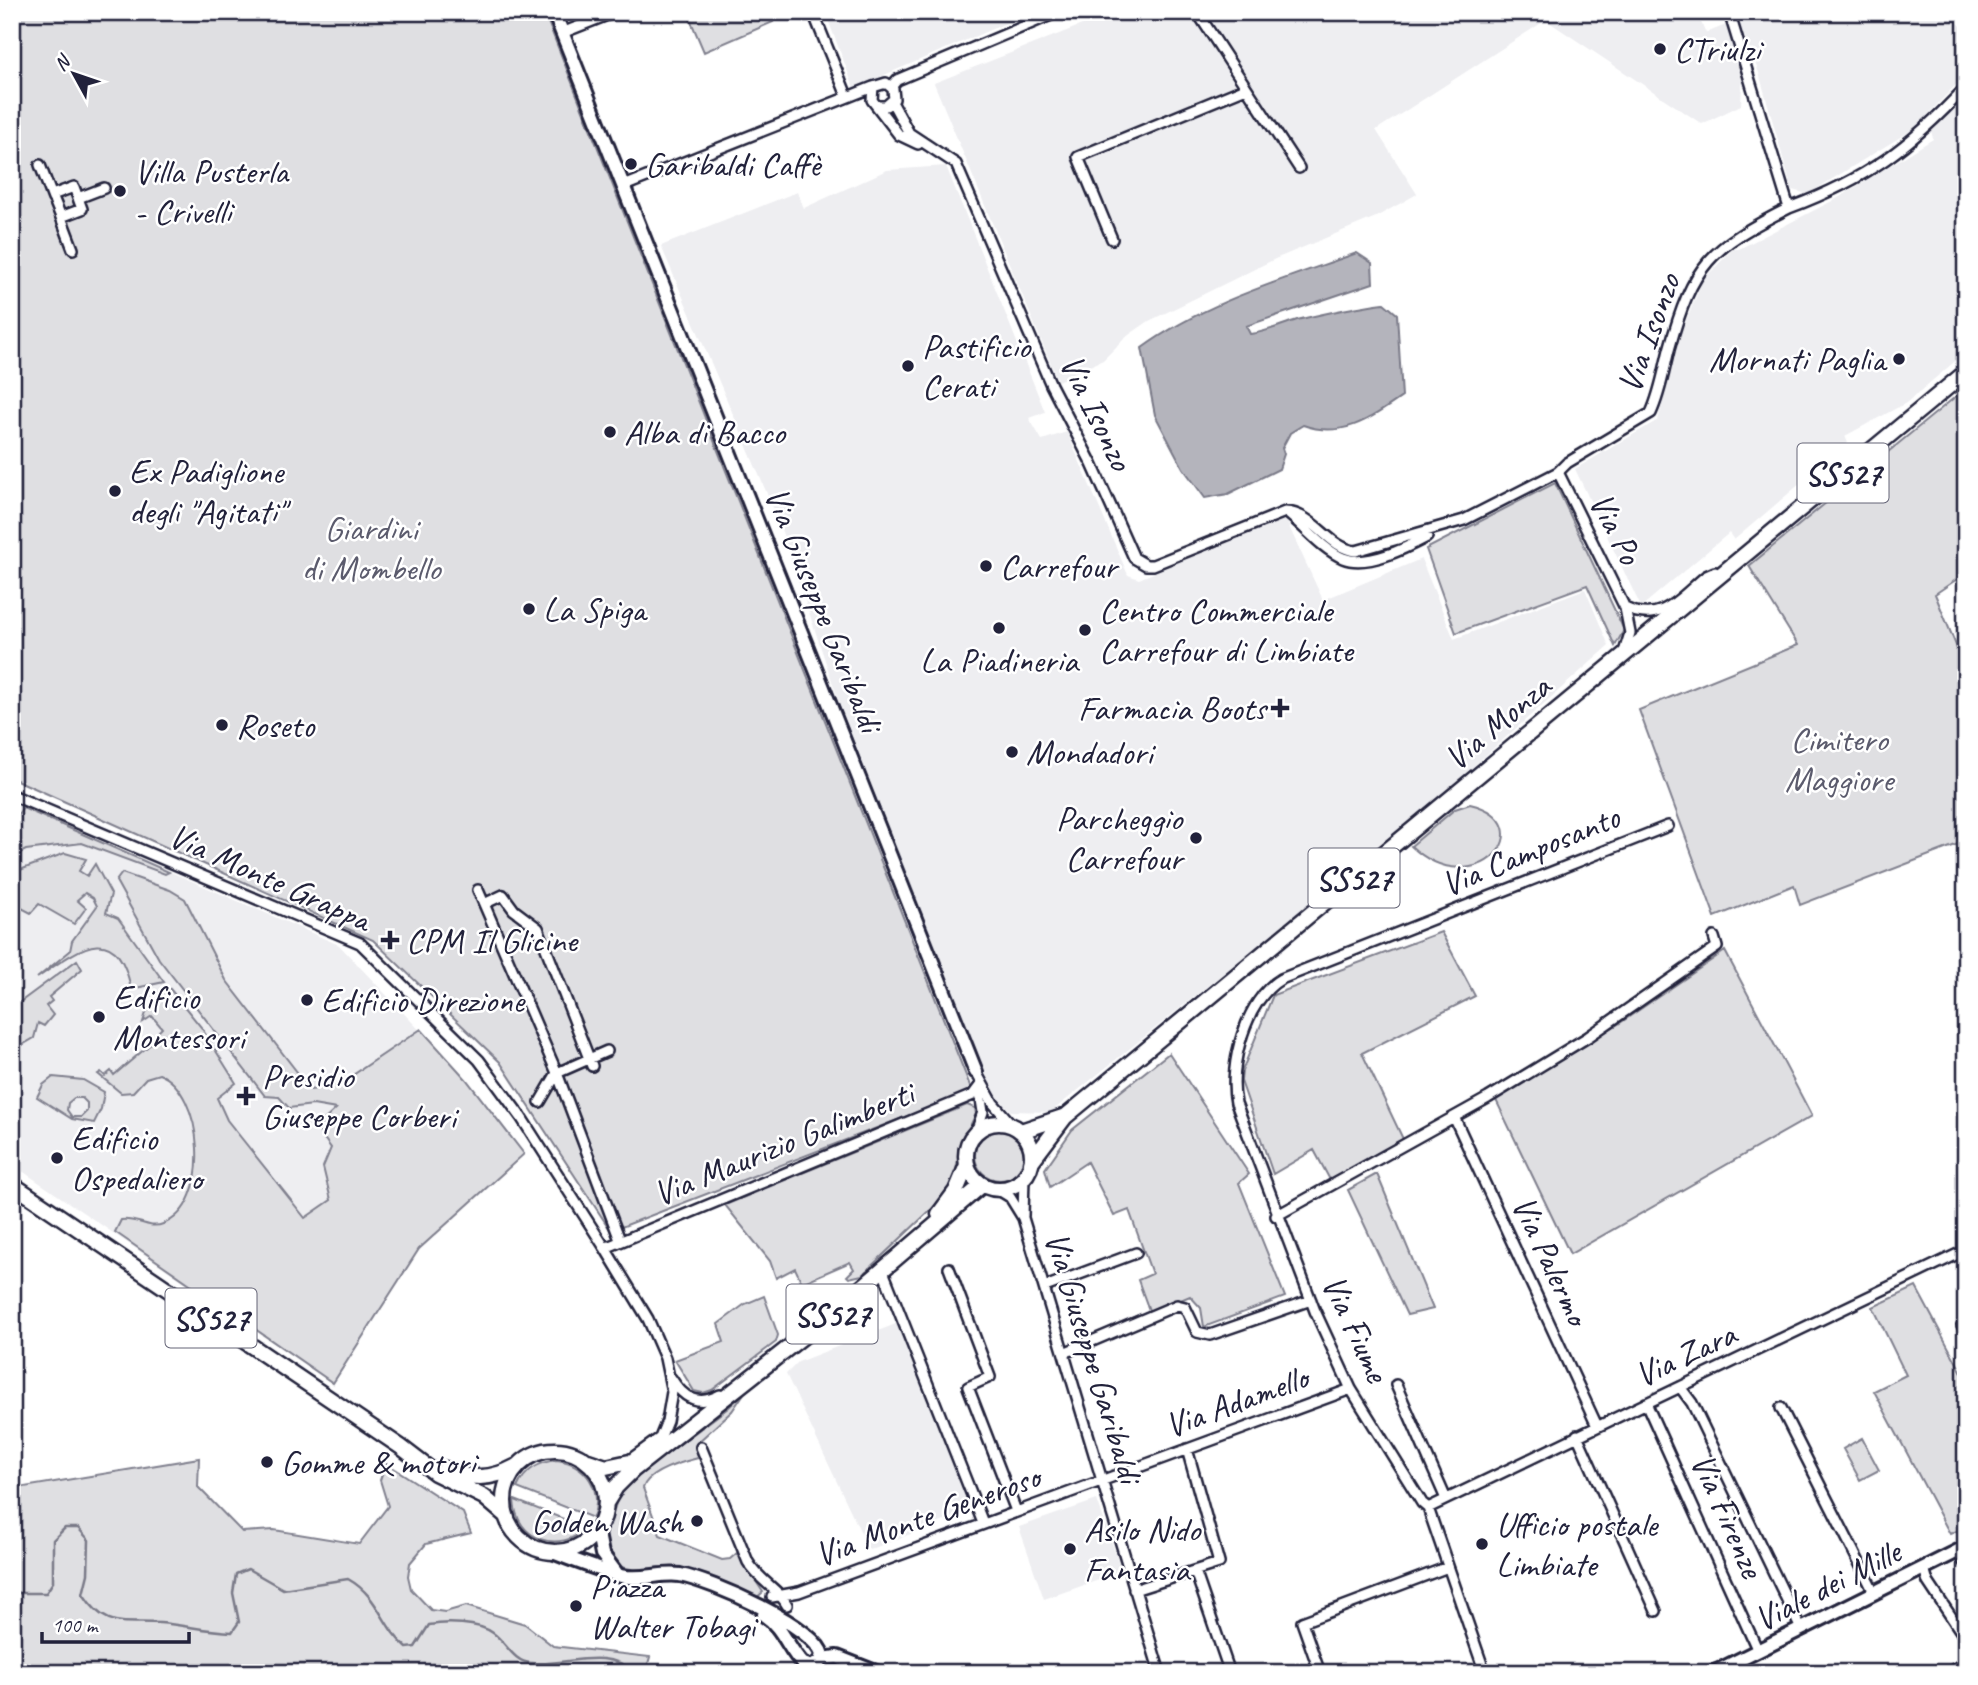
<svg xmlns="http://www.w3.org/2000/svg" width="1978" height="1685" viewBox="0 0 1978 1685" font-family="Caveat,sans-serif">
	<rect width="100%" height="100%" fill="#fff"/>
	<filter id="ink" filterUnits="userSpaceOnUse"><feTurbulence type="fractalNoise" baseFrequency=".0143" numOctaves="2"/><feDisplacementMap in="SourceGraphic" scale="14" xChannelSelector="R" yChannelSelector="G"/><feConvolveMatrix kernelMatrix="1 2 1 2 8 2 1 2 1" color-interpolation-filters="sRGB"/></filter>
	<g filter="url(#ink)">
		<path fill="#eeeef1" d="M 825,12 L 1032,12 L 854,88 Z
			M 1115,12 L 1696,12 L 1706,33 L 1726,25 L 1745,78 L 1742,84 L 1741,105 L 1702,124 L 1546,20 L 1376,130 L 1417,194 L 1376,217 L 1275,259 L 1149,321 L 1126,337 L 1103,360 L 1058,381 L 934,83 Z
			M 1735,12 L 1945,12 L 1966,30 L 1966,74 L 1915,128 L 1808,194 L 1792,190 L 1759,73 Z
			M 1966,94 L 1966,352 L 1906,403 L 1845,436 L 1848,443 L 1734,540 L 1729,533 L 1641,607 L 1575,469 L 1658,420 L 1681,333 L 1703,280 L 1733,249 L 1739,249 L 1838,198 L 1933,139 L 1931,130 Z
			M 946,166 L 1045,412 L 1029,418 L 1042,440 L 1067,432 L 1128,575 L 1139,579 L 1285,518 L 1323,600 L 1421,559 L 1454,639 L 1585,589 L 1609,646 L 1400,831 L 1051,1112 L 1011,1111 L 993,1093 L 838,699 L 777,517 L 661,246 L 797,192 L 804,208 L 887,170 Z
			M 12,803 L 339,945 L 466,1079 L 524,1154 L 419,1249 L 333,1383 L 12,1164 Z
			M 901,1322 L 973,1510 L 869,1550 L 786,1374 L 798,1362 Z
			M 1097,1500 L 1122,1572 L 1044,1599 L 1019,1527 Z"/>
		<path fill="#dfdfe2" stroke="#80808e" stroke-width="2" fill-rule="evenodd" d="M 12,12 L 544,12 L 972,1091 L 611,1231 L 500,1062 L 373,940 L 12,778 Z
			M 687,12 L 769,12 L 773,22 L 704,52 Z
			M 1966,388 L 1966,573 L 1935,594 L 1966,670 L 1966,841 L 1800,905 L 1794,885 L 1715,917 L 1639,710 L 1798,645 L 1749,566 Z
			M 1555,483 L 1624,630 L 1615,646 L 1587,585 L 1456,633 L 1426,549 Z
			M 1470,804 C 1548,823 1476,907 1411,846 L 1455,809 Z
			M 23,808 L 169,872 L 165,874 L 82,843 L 26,850 L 12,857 L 12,821 Z
			M 65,853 L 86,859 L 79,871 L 87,876 L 95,864 L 111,894 L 106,913 L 118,918 L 164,982 L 131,989 C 117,916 76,951 37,978 L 70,951 L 72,941 L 97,906 L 93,898 L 85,893 L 77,900 L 86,908 L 74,924 L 39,904 L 31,913 L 12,903 L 12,873 Z
			M 122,873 L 170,890 L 185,899 L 226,980 L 311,1090 L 338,1085 L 421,1029 L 466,1079 L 524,1154 L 419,1249 L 333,1383 L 115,1232 L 121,1220 C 135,1217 149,1230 163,1224 C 214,1206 204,1090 159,1074 L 146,1078 L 133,1092 L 121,1093 L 98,1074 L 101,1072 L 105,1076 L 111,1071 L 114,1075 L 159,1037 L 156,1034 L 162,1028 L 152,1016 L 143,1022 L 147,1010 L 159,1005 L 159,992 L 170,989 L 201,1027 L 236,1083 L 217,1098 L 227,1120 L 305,1218 L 331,1200 L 323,1167 L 331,1148 L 320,1133 L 323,1121 L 336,1109 L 313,1105 L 289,1108 L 279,1097 L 265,1096 L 159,959 L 116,881 Z
			M 1441,932 L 1475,996 L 1362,1053 L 1403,1139 L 1330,1180 L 1314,1150 L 1273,1174 L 1241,1081 L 1242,1071 L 1273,995 Z
			M 1725,951 L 1812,1116 L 1570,1254 L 1495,1098 L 1620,1023 Z
			M 77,960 L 82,969 L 49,997 L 52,1001 L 46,1006 L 53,1015 L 44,1026 L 38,1023 L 34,1038 L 12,1051 L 12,1008 Z
			M 1169,1053 L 1249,1174 L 1239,1183 L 1285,1297 L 1204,1327 L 1201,1308 L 1190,1296 L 1150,1313 L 1138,1280 L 1152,1274 L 1129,1210 L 1114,1216 L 1087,1162 L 1050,1187 L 1045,1169 L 1072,1130 Z
			M 53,1077 L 83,1080 L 104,1092 L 101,1109 L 94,1123 L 72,1119 L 37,1097 L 43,1085 ZM 74,1098 L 82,1098 L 87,1103 L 87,1111 L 81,1117 L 72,1117 L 67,1110 L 68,1103 Z
			M 967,1105 L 975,1108 L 976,1114 L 960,1146 L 955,1177 L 941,1200 L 862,1275 L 849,1278 L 847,1276 L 854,1269 L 850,1262 L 802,1283 L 795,1268 L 776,1278 L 770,1261 L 725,1205 Z
			M975 1155a25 25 0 1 1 50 0a25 25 0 1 1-50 0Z
			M 1377,1174 L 1433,1309 L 1407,1315 L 1348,1190 Z
			M 1916,1287 L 1966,1380 L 1966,1527 L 1950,1534 L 1874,1391 L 1906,1375 L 1873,1307 Z
			M 764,1296 L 778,1335 L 776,1342 L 712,1390 L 703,1393 L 694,1391 L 675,1360 L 724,1342 L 718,1324 L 745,1304 Z
			M 745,1392 L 732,1411 L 696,1444 L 698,1458 C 682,1462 648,1471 643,1488 L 660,1535 L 722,1560 L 730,1559 L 737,1553 L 763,1592 L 754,1600 L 683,1569 L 636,1570 L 621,1567 L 609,1556 L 605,1537 L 621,1488 L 728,1408 Z
			M 1862,1438 L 1879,1470 L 1860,1480 L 1843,1449 Z
			M 199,1458 L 198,1487 L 242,1532 L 274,1530 L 359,1544 L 388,1506 L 380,1480 L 386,1463 L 463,1513 L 471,1533 L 426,1544 L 410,1563 L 408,1576 L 411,1589 L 431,1610 L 445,1612 L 466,1606 L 525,1624 L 553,1646 L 650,1657 L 647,1667 L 663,1673 L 12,1673 L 12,1489 Z
			M 557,1460 C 587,1464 603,1490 593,1518 L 517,1488 C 525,1470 538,1462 557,1460 Z
			M 514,1500 L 515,1500 L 587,1528 C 559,1554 516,1541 514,1500 Z"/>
		<path fill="#b4b4bc" stroke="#7a7a88" stroke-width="2" d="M 1357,253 L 1372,263 L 1373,283 L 1246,326 L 1250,334 C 1267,332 1281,325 1297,320 C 1326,313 1354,307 1384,303 L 1397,314 L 1402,397 C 1370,419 1342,439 1303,425 L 1290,433 L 1282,448 L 1284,454 L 1279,469 L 1228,494 L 1205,498 L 1183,468 L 1155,415 L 1142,348 C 1205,302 1285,279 1357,253 Z"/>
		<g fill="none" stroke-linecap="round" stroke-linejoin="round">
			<path stroke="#7a7a88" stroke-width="2.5" d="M 12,1593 L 46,1593 L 53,1582 L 53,1540 L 65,1528 L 78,1528 L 89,1540 L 88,1574 L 83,1594 C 107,1631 123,1620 160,1623 C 184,1625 207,1631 232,1632 L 239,1622 L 233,1593 L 236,1574 L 248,1569 L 283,1589 L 348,1579 C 380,1597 381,1626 407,1648 L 415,1647 L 429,1625 C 446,1622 478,1622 493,1633 C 506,1642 513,1662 531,1663 C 569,1666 603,1646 637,1673
				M 525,1673 L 530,1664"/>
			<defs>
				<path id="street" d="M 813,12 L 847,96
					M 1197,12 L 1299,168
					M 1729,12 L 1789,208 C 1867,179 1909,148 1966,87
					M 562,33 L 615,12
					M 891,87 L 897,80 L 1058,12
					M 892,102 L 909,133 L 956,164 L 1051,385 L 1092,464 L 1134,558 L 1146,565 L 1153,565 L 1285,512 C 1314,513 1328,548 1356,551 L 1464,520 L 1558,472 L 1567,463 L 1651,413 C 1660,394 1664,370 1669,350 C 1693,263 1710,248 1789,208
					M 879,106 L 886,106 L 894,99 L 893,89 L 886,83 L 873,87 L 872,100 L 899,135 L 918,144
					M 40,165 L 53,199
					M 624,186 L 873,87
					M 74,187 L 82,209 L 61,217 L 52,195 Z
					M 78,198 L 104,188
					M 59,212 L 73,249
					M 1112,239 L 1078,157 L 1246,88
					M 1558,472 L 1625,608 L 1630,633 L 1624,652
					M 1287,513 C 1305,527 1322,549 1343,558 C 1367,568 1406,548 1427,537
					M 1625,608 C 1662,625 1679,598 1706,576 L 1715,572 L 1719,575
					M 12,795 L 360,943 L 479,1060 L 521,1117 L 605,1248 L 648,1319 L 665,1358 L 672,1392 L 667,1421 L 660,1438 L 631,1459
					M 478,890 L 557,1073 L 620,1240
					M 484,904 L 503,895 L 514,910 L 538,928 L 592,1066
					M 976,1072 L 993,1103 L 1013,1126
					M 540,1102 L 557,1073 L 607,1051
					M 1455,1119 L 1597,1426
					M 976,1132 L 983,1112 L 979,1087
					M 997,1189 L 1010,1197 L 1023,1218 L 1160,1673
					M 1023,1216 L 1024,1177
					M 1276,1216 L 1488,1098 L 1588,1037 L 1717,947 L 1714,937
					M 605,1248 L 973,1095 L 979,1087
					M 949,1268 L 990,1377 L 968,1387 L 1016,1511
					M 883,1271 L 983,1523
					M 1045,1287 L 1136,1253
					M 1962,1325 L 1966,1331
					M 1064,1353 L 1177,1305 L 1185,1307 L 1197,1332 L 1210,1335 L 1311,1300
					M 671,1378 C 683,1398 698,1407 720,1395
					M 1396,1385 L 1446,1499
					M 1680,1387 L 1692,1403 L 1801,1629
					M 1646,1403 L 1758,1651
					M 1781,1408 L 1874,1592
					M 1577,1435 L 1656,1611
					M 701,1447 L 748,1562 C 759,1581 780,1590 787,1605
					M 1428,1508 L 1966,1250
					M 1957,1551 L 1966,1565
					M 1924,1568 L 1928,1582 L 1966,1639
					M 1195,1571 L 1230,1673
					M 1134,1590 L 1219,1563 L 1187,1449
					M 772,1597 L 799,1592 L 1351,1389
					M 1320,1673 L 1302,1622 L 1448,1567
					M 1485,1673 L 1428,1508 L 1422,1503 L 1351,1389 L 1315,1311 L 1236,1103 C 1228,1066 1246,999 1281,979 L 1668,826
					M 1948,1673 L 1966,1662"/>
				<path id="secondary" d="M 554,12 L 976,1072
					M 597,1529 L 602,1554 L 617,1574
					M 550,1551 C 573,1560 597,1569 621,1576 C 641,1581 661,1572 680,1575 C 711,1581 815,1626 822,1655 L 819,1663
					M 764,1615 C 783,1627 788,1649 803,1664 L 812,1667 L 823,1659 L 837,1657 L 878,1673
					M 1713,1673 L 1966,1547"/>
				<path id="primary" d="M966 1156a33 33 0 1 1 66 0a33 33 0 1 1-66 0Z
					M 1021,1131 L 1063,1117
					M 1031,1162 L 1065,1117 L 1966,372
					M 12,1184 L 401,1447 L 435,1473 L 484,1497 L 505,1515
					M 939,1214 L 956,1191 L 967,1165
					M504 1501a51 51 0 1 1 102 0a51 51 0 1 1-102 0Z
					M 588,1461 L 606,1467 L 639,1460
					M 445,1469 C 470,1480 491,1480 515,1467
					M 606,1503 L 616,1487 L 633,1470 L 825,1319 L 982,1185"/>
			</defs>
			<use href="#street" stroke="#22223b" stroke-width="14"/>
			<use href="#secondary" stroke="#22223b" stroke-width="18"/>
			<use href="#primary" stroke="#22223b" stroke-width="19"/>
			<use href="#street" stroke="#fff" stroke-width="9"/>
			<use href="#secondary" stroke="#fff" stroke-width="12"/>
			<use href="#primary" stroke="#fff" stroke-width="14"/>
		</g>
	</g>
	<g fill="#22223b" stroke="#fff" stroke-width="2.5">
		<circle cx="1660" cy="49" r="7"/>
		<circle cx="631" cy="164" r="7"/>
		<circle cx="120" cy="191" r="7"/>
		<circle cx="1899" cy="359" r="7"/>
		<circle cx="908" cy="366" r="7"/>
		<circle cx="610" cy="432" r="7"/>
		<circle cx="115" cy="491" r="7"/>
		<circle cx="986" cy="566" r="7"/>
		<circle cx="529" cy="609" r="7"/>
		<circle cx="999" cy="628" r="7"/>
		<circle cx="1085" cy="630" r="7"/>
		<path d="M1276.5 697.5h7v7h7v7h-7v7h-7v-7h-7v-7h7z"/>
		<circle cx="222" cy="725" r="7"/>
		<circle cx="1012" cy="752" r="7"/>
		<circle cx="1196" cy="838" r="7"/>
		<path d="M386.5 929.5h7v7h7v7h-7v7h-7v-7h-7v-7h7z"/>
		<circle cx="307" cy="1000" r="7"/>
		<circle cx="99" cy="1017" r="7"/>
		<path d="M242.5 1085.5h7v7h7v7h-7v7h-7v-7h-7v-7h7z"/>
		<circle cx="57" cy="1158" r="7"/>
		<circle cx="267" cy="1462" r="7"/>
		<circle cx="697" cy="1521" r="7"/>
		<circle cx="1482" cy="1544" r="7"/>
		<circle cx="1070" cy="1549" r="7"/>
		<circle cx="576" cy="1606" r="7"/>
	</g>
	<g text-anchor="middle" stroke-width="5" stroke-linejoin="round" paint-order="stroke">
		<g fill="#fff" stroke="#646476" stroke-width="2">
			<rect x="1797.5" y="443.5" width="91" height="59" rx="5"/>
			<rect x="1308.5" y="848.5" width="91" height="59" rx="5"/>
			<rect x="786.5" y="1284.5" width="91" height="59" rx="5"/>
			<rect x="165.5" y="1288.5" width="91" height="59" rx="5"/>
		</g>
		<g font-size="33" font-weight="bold" fill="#22223b">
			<text x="1843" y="485">SS527</text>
			<text x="1354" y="890">SS527</text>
			<text x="832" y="1326">SS527</text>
			<text x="211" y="1330">SS527</text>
		</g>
		<g font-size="35" fill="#22223b" stroke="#fff" text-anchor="start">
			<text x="1674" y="61">CTriulzi</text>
			<text x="645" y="176">Garibaldi Caffè</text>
			<text x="134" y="183">Villa Pusterla<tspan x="134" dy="40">- Crivelli</tspan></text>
			<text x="922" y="358">Pastificio<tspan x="922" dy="40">Cerati</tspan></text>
			<text x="1885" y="371" text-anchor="end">Mornati Paglia</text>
			<text x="624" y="444">Alba di Bacco</text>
			<text x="129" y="483">Ex Padiglione<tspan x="129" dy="40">degli "Agitati"</tspan></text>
			<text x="1000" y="578">Carrefour</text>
			<text x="543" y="621">La Spiga</text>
			<text x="1099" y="622">Centro Commerciale<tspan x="1099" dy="40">Carrefour di Limbiate</tspan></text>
			<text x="999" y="672" text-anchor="middle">La Piadineria</text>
			<text x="1266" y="720" text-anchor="end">Farmacia Boots</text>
			<text x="236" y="737">Roseto</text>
			<text x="1026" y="764">Mondadori</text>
			<text x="1182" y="830" text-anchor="end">Parcheggio<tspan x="1182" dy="40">Carrefour</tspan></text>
			<text x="406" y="952">CPM Il Glicine</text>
			<text x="113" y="1009">Edificio<tspan x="113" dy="40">Montessori</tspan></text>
			<text x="321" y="1012">Edificio Direzione</text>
			<text x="262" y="1088">Presidio<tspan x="262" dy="40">Giuseppe Corberi</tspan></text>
			<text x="71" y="1150">Edificio<tspan x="71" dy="40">Ospedaliero</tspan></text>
			<text x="281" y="1474">Gomme &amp; motori</text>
			<text x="683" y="1533" text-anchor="end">Golden Wash</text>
			<text x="1496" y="1536">Ufficio postale<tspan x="1496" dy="40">Limbiate</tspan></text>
			<text x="1084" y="1541">Asilo Nido<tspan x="1084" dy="40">Fantasia</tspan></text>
			<text x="590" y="1598">Piazza<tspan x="590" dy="40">Walter Tobagi</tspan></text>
		</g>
		<g font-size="35" fill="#22223b" stroke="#fff">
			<text transform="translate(1648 333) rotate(-70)" y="12">Via Isonzo</text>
			<text transform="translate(1097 412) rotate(64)" y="12">Via Isonzo</text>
			<text transform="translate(1616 528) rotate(63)" y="12">Via Po</text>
			<text transform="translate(824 609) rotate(68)" y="12">Via Giuseppe Garibaldi</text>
			<text transform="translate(1497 722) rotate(-40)" y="12">Via Monza</text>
			<text transform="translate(1530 850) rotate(-22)" y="12">Via Camposanto</text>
			<text transform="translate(270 877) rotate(24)" y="12">Via Monte Grappa</text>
			<text transform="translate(783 1143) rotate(-22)" y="12">Via Maurizio Galimberti</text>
			<text transform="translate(1551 1260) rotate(65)" y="12">Via Palermo</text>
			<text transform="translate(1356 1328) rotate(65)" y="12">Via Fiume</text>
			<text transform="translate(1685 1354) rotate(-25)" y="12">Via Zara</text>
			<text transform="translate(1094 1357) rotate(73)" y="12">Via Giuseppe Garibaldi</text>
			<text transform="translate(1236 1401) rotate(-20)" y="12">Via Adamello</text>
			<text transform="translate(927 1515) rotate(-20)" y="12">Via Monte Generoso</text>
			<text transform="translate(1728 1515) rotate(66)" y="12">Via Firenze</text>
			<text transform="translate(1827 1585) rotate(-27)" y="12">Viale dei Mille</text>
		</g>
		<g font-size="35" fill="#5b5b6d" stroke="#fff">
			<text x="371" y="540">Giardini<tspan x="371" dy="40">di Mombello</tspan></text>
			<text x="1839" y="751">Cimitero<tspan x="1839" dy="40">Maggiore</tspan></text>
		</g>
	</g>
	<rect width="1978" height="1685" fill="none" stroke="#fff" stroke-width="42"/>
	<rect x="21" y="21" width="1936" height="1643" fill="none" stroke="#22223b" stroke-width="2.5" filter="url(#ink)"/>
	<g transform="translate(74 74) rotate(310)" stroke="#ffffff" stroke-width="5" paint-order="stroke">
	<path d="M0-5L12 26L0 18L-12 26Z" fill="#22223b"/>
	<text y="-10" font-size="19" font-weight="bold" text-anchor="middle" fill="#22223b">N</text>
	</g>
	<path d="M42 1632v10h147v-10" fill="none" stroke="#22223b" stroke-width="3.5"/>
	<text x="52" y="1632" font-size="21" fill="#22223b" stroke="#ffffff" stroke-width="5" paint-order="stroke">100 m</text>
</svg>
